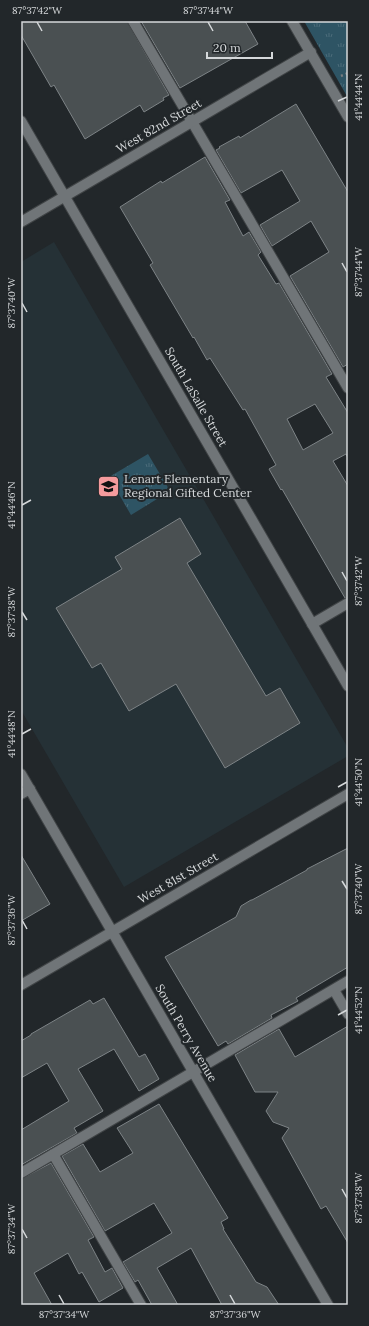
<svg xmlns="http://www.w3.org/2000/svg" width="369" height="1326" viewBox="0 0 369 1326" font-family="Lora,serif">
	<defs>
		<pattern id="grass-tufts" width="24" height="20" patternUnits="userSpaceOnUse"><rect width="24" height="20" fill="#2e5464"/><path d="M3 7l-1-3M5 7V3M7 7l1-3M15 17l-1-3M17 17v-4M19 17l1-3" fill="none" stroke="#4b6c7a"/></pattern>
	</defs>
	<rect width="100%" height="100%" fill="#22272a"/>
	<path fill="#253136" d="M 54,242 L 348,748 L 348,756 L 124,887 L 21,710 L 21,262 Z"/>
	<path fill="url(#grass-tufts)" d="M 304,21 L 348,21 L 348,98 Z
		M 148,454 L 170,491 L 131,515 L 109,477 Z"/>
	<path fill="#4a5052" stroke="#7d8386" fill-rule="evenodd" d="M 21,21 L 127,21 L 169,95 L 163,98 L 164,100 L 144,112 L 140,105 L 85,139 L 54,85 L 51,87 L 21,35 Z
		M 141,21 L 245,21 L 258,44 L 180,88 Z
		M 296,104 L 348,192 L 348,364 L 343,367 L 290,276 L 329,252 L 311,221 L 272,246 L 260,225 L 300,201 L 282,170 L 241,193 L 216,150 L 220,148 L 219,147 L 239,136 L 240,138 Z
		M 205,157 L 230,200 L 225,202 L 243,236 L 249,232 L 261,252 L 258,255 L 276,284 L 279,283 L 332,374 L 326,377 L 348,413 L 348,458 L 346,454 L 333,461 L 348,486 L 348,597 L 345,598 L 282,489 L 281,490 L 269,469 L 276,465 L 245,409 L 243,410 L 210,358 L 207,360 L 194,337 L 193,338 L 150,265 L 153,263 L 120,207 L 161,181 L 162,183 ZM 315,404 L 333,433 L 303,450 L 287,419 Z
		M 180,518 L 201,554 L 187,563 L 266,696 L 280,688 L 300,723 L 225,768 L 176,684 L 129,711 L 101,663 L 92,668 L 56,608 L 122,569 L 115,557 Z
		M 348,848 L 348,967 L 296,998 L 298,1001 L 271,1015 L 272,1018 L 228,1044 L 226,1041 L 218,1046 L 165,957 L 236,917 L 241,906 L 251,900 L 252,900 L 307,870 L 307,869 Z
		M 21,855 L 50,904 L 21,921 Z
		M 104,998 L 139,1057 L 145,1054 L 159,1079 L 139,1091 L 114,1049 L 78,1069 L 103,1111 L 74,1128 L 77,1133 L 21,1165 L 21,1130 L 69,1101 L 47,1063 L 21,1078 L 21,1041 L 31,1035 L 31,1034 L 90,1000 L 93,1004 Z
		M 348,1026 L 348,1243 L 326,1206 L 321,1209 L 282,1138 L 289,1128 L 273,1122 L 266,1111 L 278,1092 L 255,1092 L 235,1055 L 279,1029 L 295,1057 Z
		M 159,1104 L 228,1218 L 221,1222 L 224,1229 L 223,1229 L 256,1282 L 267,1287 L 279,1305 L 222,1305 L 191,1248 L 157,1268 L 178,1305 L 152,1305 L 138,1280 L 135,1282 L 123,1262 L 172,1233 L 154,1203 L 105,1231 L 62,1156 L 83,1144 L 100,1172 L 133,1153 L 117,1128 Z
		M 51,1163 L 94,1237 L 88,1240 L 105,1272 L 112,1268 L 123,1288 L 99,1302 L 82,1272 L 79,1274 L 68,1253 L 34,1273 L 52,1305 L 21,1305 L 21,1179 Z"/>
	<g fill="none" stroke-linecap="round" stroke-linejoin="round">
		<defs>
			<path id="lane" d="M 133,21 L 348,388
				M 312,624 L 348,603
				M 21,794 L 30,789
				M 334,990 L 348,1014
				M 53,1154 L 141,1305
				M 21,1173 L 348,981"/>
			<path id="street" d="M 292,21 L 348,117
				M 21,121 L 348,686
				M 21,222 L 311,52
				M 21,774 L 328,1305
				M 21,985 L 348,794"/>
		</defs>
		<use href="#lane" stroke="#404446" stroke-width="12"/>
		<use href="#street" stroke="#404446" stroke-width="12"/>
		<path stroke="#797d80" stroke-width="2.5" stroke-dasharray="2 3" stroke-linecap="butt" d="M 341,76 L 348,73"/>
		<use href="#lane" stroke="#707578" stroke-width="10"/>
		<use href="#street" stroke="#707578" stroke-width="10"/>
	</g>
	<path fill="none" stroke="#d5d8da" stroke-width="1.5" d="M 37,22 L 42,31M 208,22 L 213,31M 338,101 L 347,97M 342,263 L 347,272M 22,303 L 27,312M 22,505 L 31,500M 342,572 L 347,581M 22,612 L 27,620M 22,734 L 31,729M 338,787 L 347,782M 342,881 L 347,889M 22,920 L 27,929M 338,1015 L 347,1010M 342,1189 L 347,1198M 22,1229 L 27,1238M 59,1295 L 64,1304M 230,1295 L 235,1304"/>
	<defs>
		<symbol id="school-square" viewBox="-11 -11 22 22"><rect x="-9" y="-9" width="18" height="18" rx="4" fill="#f59b9d" stroke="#22272a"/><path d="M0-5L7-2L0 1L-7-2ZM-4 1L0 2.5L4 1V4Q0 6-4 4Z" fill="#111"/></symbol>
	</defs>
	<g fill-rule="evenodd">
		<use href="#school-square" x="96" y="474" width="25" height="25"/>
	</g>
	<g text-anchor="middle" stroke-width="4" stroke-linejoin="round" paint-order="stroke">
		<g font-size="12" fill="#d5d8da" stroke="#22272a">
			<text transform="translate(159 126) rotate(-30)" y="4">West 82nd Street</text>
			<text transform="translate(196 397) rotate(60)" y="4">South LaSalle Street</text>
			<text transform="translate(178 878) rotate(-30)" y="4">West 81st Street</text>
			<text transform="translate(186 1033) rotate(60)" y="4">South Perry Avenue</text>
		</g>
		<g font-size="12" fill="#d5d8da" stroke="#22272a" text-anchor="start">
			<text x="124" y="483">Lenart Elementary<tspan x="124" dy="14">Regional Gifted Center</tspan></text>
		</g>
	</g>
	<rect width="369" height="1326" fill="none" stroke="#22272a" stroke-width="44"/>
	<path d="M207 52v6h65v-6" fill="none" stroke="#d5d8da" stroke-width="2"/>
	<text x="213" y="52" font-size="12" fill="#d5d8da" stroke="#22272a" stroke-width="3" paint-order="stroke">20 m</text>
	<rect x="22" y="22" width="325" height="1282" fill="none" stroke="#d5d8da" stroke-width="1.5"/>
	<g font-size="10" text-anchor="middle" fill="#d5d8da">
		<text x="37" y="14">87°37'42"W</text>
		<text x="208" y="14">87°37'44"W</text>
		<text transform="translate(358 97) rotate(-90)" y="4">41°44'44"N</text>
		<text transform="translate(358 272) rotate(-90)" y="4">87°37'44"W</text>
		<text transform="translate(11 303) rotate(-90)" y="4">87°37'40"W</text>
		<text transform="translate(11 505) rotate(-90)" y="4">41°44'46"N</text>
		<text transform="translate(358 581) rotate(-90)" y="4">87°37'42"W</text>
		<text transform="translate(11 612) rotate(-90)" y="4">87°37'38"W</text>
		<text transform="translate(11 734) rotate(-90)" y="4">41°44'48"N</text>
		<text transform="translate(358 782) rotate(-90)" y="4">41°44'50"N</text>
		<text transform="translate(358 889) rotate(-90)" y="4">87°37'40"W</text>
		<text transform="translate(11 920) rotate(-90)" y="4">87°37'36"W</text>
		<text transform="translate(358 1010) rotate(-90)" y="4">41°44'52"N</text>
		<text transform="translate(358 1198) rotate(-90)" y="4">87°37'38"W</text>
		<text transform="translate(11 1229) rotate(-90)" y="4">87°37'34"W</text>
		<text x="64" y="1318">87°37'34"W</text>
		<text x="235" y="1318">87°37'36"W</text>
	</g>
</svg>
